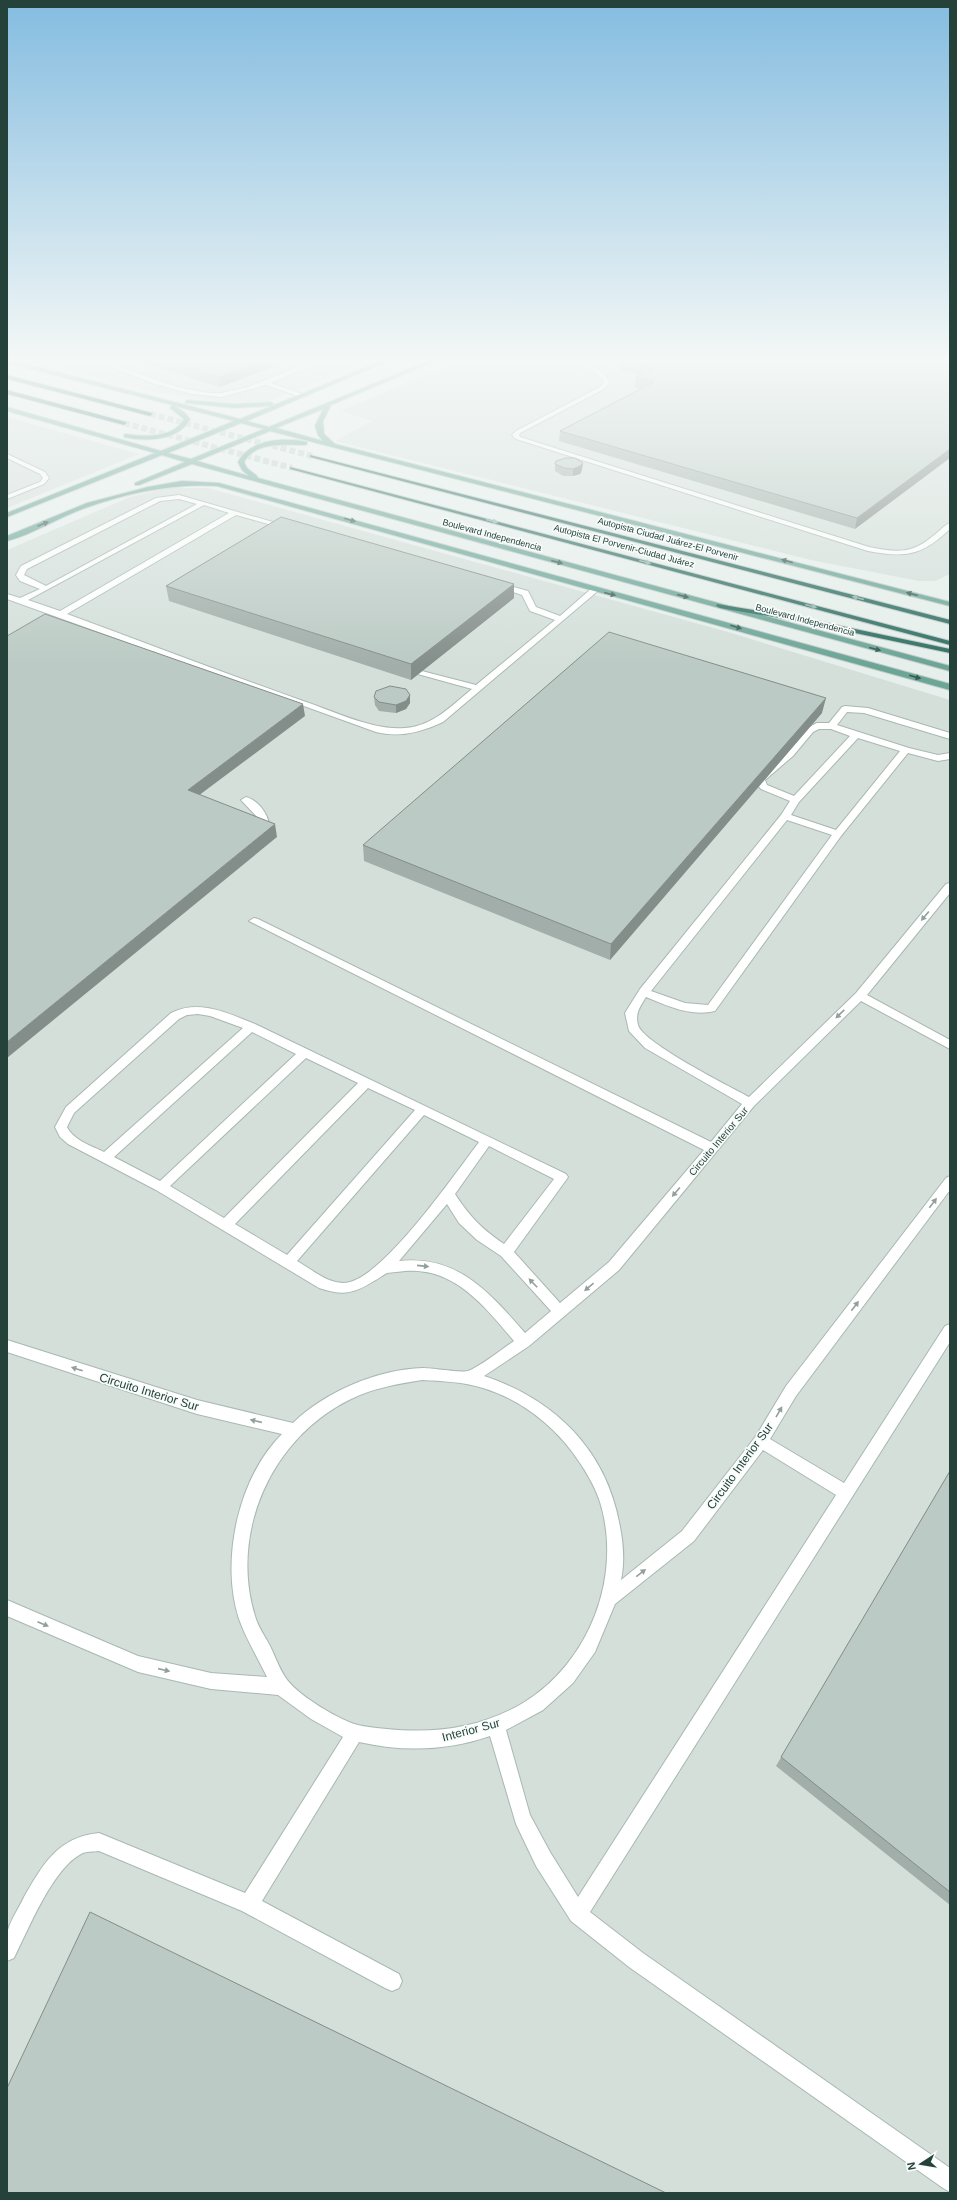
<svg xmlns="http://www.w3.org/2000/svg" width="957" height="2200" viewBox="0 0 957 2200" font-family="Arial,sans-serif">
	<rect width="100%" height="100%" fill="#e6efeb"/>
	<path fill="#d4dfda" d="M 23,359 L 373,359 L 269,401 L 227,403 L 148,391 Z
		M 461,359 L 950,359 L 950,574 L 935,581 L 919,581 L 811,560 L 335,441 L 372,421 L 341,411 Z
		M 7,417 L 139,454 L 7,508 Z
		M 168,488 L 208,488 L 728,632 L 950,700 L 950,2193 L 7,2193 L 7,550 L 130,497 Z"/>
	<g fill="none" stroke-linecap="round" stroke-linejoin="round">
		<path stroke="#bfccc8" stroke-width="6" stroke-dasharray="6 3" stroke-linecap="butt" d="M 150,414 L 312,456
			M 124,423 L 292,468"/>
		<defs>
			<path id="minor" d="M 54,359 L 61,359 L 33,369 L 28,368 Z
				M 90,359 L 97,359 L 177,387 L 208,393 L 221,393 L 245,388 L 318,359 L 325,359 L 271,383 L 305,395 L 303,398 L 266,385 L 221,397 L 192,394 L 155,384 Z
				M 555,359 C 574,357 600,365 610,382 L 604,389 L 520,433 L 519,435 L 520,437 L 869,547 C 896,552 911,555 933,536 C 939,532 944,525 950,523 L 950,529 C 921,556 906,558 868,551 L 516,439 L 512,435 L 516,431 L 600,387 L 604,382 C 593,363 571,369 555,359 Z
				M 7,454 L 45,472 L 49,478 L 44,484 L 7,499 L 7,495 L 40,482 L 43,478 L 40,474 L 7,458 Z
				M 179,495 L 290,527 L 286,529 L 236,515 L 67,614 C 146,643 224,673 303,701 C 334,711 373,731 405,728 C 433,726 451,706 472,689 L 414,673 L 414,669 L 476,685 L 555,620 L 530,611 L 522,595 L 495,586 L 495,582 L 528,591 L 536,607 L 560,616 L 592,588 L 599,590 L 443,722 C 422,732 399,738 376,732 L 7,599 L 7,594 L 20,598 L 40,589 L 20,581 L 16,575 L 21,566 L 156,498 ZM 179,499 L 197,504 L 46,586 L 24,575 L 27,569 L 160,501 ZM 204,505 L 229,513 L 60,611 L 28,600 Z
				M 845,706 L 868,708 L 950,733 L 950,739 L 864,713 L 847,712 L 837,725 L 909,748 L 938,755 L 950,753 L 950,759 L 938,761 L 908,753 L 841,836 L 715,1011 C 691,1017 668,1006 646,997 C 640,1007 635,1013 638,1025 C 643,1043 729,1086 749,1097 L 856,993 L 946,884 L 950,883 L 950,893 L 867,995 L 950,1040 L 950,1049 L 861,1001 L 754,1106 L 619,1270 L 529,1346 L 484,1376 C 554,1399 605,1449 619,1522 C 623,1540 625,1562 621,1580 L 682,1531 L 756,1436 L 786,1386 L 946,1178 L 950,1176 L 950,1190 L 796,1396 L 770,1439 L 844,1483 L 945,1326 L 950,1324 L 950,1342 L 590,1912 L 643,1953 L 950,2168 L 950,2192 L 943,2188 L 629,1967 L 571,1921 L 536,1866 L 516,1824 L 490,1736 C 447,1751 403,1752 359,1742 L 262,1901 L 399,1974 L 402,1981 L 399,1988 L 392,1991 L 385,1988 L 242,1911 L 99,1851 C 93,1852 86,1851 81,1854 C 53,1868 28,1930 14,1958 L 7,1961 C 7,1952 5,1939 8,1930 C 11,1919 19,1908 24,1897 C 43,1864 58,1837 99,1833 L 245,1893 L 343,1737 L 311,1719 L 278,1695 L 211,1689 L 138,1672 L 7,1616 L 7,1600 L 138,1656 L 211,1673 L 267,1677 C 258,1658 246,1639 239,1619 C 220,1561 238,1478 282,1434 L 197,1414 L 7,1352 L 7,1340 L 197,1400 L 293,1423 C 325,1392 378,1369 423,1368 C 432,1368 462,1373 468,1371 C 481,1366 502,1349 514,1341 C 485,1307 455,1267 405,1271 C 400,1272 392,1272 387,1273 C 383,1275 378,1279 374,1281 C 353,1294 343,1296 319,1288 L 156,1190 L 68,1144 L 60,1137 L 55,1127 L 66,1107 L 171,1013 C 200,999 227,1013 255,1024 L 566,1174 L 568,1177 L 566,1180 L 514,1252 L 560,1303 L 609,1262 L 704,1150 L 249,921 L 254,918 L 258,919 L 711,1142 L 742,1104 L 645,1048 L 629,1031 L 625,1013 L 640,989 L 781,815 L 790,801 L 761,789 L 755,782 L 758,777 L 787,752 L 807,728 L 817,723 L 829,723 L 842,707 ZM 819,729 L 831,729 L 850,736 L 794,796 L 767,785 L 765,780 L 793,756 L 813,732 ZM 858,738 L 900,751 L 836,830 L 791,815 L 799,802 ZM 787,820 L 832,835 L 708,1005 L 685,1003 L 651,991 ZM 198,1014 L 210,1016 L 243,1028 L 104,1152 C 92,1146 73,1140 67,1127 L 74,1113 L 179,1019 L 187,1015 ZM 252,1032 L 296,1054 L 160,1181 L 114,1157 ZM 306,1058 L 358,1083 L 224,1218 L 170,1186 ZM 368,1088 L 415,1110 L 287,1255 L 235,1224 ZM 424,1115 L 479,1142 C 455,1174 387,1272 350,1282 C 331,1287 313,1270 297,1261 ZM 489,1146 L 554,1179 L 504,1244 C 482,1229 470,1217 455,1194 ZM 447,1204 L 459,1223 L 477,1240 L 501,1256 L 551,1311 L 525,1333 C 489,1292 458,1255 399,1261 ZM 422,1380 C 443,1381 463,1382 483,1388 C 519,1399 551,1423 573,1453 C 584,1468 594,1484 600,1502 C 623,1576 589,1663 523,1703 C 481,1728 435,1734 387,1729 C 376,1728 365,1727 354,1724 C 335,1717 301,1697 288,1681 C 280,1671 276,1658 270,1646 C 265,1636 258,1627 255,1616 C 229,1532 272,1437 351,1399 C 373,1388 398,1384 422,1380 ZM 763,1450 L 836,1495 L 578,1897 L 550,1852 L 530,1815 L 506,1730 L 543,1710 L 573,1683 L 595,1652 L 615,1604 L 694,1541 Z
				M 246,797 C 261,801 275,823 267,837 L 261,837 L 259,835 L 259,819 L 241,800 Z"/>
			<path id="major" d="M 7,359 L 240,419 L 386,359 L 393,359 L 247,421 L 269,427 L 433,359 L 440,359 L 331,405 L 323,421 L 324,434 L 335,444 L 950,602 L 950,606 L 270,431 L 197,461 L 249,476 L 242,470 L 238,462 C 250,439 284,437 307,442 L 307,444 L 305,445 C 284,445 256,441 244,462 L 247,468 L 257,476 L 258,478 L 950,666 L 950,671 L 192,464 L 139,485 L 135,485 L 135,483 L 185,462 L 162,455 L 7,517 L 7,513 L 155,453 L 7,411 L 7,407 L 161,451 L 234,421 L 175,406 L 185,413 L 190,419 C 179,441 145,442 124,437 L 124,435 L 126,434 C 144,437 174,438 184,419 L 170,408 L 172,405 L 7,363 ZM 323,409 L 315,426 L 318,435 L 323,441 L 276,428 ZM 241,423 L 264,429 L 191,459 L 168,453 Z
				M 187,400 L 234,404 L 271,402 L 274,404 L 271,406 L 234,408 L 185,403 Z
				M 182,481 L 219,483 L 950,684 L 950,690 L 217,486 C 173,483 127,493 85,508 C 59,517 34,534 7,541 L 7,536 L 87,503 L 148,487 Z"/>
			<path id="highway" d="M 7,375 L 152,413 L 153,414 L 150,416 L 7,379 Z
				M 7,390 L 126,422 L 127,423 L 124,425 L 7,394 Z
				M 310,455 L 950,620 L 950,624 L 310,457 Z
				M 290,467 L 950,641 L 950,645 L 290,469 Z
				M 717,604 L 803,618 L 950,649 L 950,653 L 803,622 L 720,608 L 716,606 Z"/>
		</defs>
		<use href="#minor" stroke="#a8b8b2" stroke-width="2"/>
		<use href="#major" stroke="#c2cac8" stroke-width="2"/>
		<use href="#highway" stroke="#c2cac8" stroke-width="2"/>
		<use href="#minor" fill="#fff" fill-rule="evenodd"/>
		<use href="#major" fill="#6aa596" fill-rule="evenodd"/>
		<use href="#highway" fill="#2f6f62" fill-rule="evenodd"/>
	</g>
	<path fill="#a1aea9" d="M 131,359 L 293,359 L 220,387 Z
		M 602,359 L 950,359 L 855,529 L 559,441 L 560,431 L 641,389 L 635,387 L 636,377 L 640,375 L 620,370 L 620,363 Z
		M 555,464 L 582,470 L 580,474 L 573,476 L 563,476 L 555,471 Z
		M 514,584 L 514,598 L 411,680 L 169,601 L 166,586 Z
		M 410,695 L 410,703 L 406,709 L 396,713 L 379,711 L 375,705 L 374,697 Z
		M 822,713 L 610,960 L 364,861 L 363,845 Z
		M 950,1471 L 950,1905 L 776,1766 Z"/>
	<path fill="#838d89" d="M 267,359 L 293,359 L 220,387 L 219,377 Z
		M 950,449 L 950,458 L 855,529 L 857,518 Z
		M 583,463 L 582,470 L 580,474 L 573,476 L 573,469 Z
		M 514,584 L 514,598 L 411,680 L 411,664 Z
		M 410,695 L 410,703 L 406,709 L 396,713 L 396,705 Z
		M 826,698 L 822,713 L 610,960 L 611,944 Z
		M 303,704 L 305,716 L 190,802 L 188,790 Z
		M 275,824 L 277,837 L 7,1058 L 7,1042 Z"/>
	<path fill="#bbcac4" stroke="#838d89" d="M 160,359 L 267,359 L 219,377 Z
		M 624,359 L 950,359 L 950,449 L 857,518 L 560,431 L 654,382 L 636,377 L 653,369 L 621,360 Z
		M 566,458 L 575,458 L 583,463 L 580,466 L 573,469 L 564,468 L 555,464 L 556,461 Z
		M 281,517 L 514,584 L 411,664 L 166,586 Z
		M 45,614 L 303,704 L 188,790 L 275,824 L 7,1042 L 7,636 Z
		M 609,632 L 826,698 L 611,944 L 363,845 Z
		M 390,686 L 406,689 L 410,695 L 406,701 L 396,705 L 379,702 L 374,697 L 376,691 Z
		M 950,1471 L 950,1892 L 781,1757 Z
		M 90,1912 L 666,2193 L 7,2193 L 7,2088 Z"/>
	<defs><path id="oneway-solid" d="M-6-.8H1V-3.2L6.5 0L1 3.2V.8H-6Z"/></defs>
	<g fill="#365b51">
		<use href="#oneway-solid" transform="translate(350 520) rotate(16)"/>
		<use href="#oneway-solid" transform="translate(43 524) rotate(-23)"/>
		<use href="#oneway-solid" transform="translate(787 561) rotate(-165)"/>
		<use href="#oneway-solid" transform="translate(557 562) rotate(15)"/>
		<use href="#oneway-solid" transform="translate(610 594) rotate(14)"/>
		<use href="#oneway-solid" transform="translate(912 594) rotate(-165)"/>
		<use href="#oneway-solid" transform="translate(683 596) rotate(15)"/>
		<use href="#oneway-solid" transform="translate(736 627) rotate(16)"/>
		<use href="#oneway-solid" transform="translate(875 649) rotate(15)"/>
		<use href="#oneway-solid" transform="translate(915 677) rotate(16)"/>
	</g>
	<g fill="#93b5ae">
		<use href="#oneway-solid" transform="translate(492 521) rotate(15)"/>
		<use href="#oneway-solid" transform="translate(645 562) rotate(15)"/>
		<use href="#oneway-solid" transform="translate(858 598) rotate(-165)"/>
		<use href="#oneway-solid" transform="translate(811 606) rotate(15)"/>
	</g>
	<g fill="#92a09c">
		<use href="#oneway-solid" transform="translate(925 916) rotate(130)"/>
		<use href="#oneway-solid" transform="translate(840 1014) rotate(136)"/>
		<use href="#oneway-solid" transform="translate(676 1192) rotate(130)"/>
		<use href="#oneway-solid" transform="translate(933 1203) rotate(-53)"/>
		<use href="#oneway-solid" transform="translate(423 1266) rotate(6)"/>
		<use href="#oneway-solid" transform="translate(533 1283) rotate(-134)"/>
		<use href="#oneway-solid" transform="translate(589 1287) rotate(140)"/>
		<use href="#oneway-solid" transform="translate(855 1306) rotate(-53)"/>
		<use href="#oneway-solid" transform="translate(77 1369) rotate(-162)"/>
		<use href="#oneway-solid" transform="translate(779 1412) rotate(-60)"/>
		<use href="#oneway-solid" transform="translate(256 1421) rotate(-167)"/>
		<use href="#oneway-solid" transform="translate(641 1573) rotate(-38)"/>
		<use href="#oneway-solid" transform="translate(43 1624) rotate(23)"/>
		<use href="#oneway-solid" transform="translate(164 1670) rotate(13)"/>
	</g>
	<linearGradient id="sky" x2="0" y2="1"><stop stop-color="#84bce0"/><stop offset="0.54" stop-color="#f4f8f6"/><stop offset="1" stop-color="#f4f8f6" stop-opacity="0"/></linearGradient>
	<rect width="957" height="667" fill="url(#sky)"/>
	<g text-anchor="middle" stroke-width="3.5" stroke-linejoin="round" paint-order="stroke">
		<g font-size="9" fill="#24423a" stroke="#f7fbf9">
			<text transform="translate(492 535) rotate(15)" y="3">Boulevard Independencia</text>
			<text transform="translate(668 539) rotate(15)" y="3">Autopista Ciudad Juárez-El Porvenir</text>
			<text transform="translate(624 546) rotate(15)" y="3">Autopista El Porvenir-Ciudad Juárez</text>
			<text transform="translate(805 620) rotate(15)" y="3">Boulevard Independencia</text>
		</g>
		<g font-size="10" fill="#24423a" stroke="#f7fbf9">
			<text transform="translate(718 1141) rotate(-50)" y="4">Circuito Interior Sur</text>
		</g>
		<g font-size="12" fill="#24423a" stroke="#f7fbf9">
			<text transform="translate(149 1392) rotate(17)" y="4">Circuito Interior Sur</text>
			<text transform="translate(740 1466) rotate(-54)" y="4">Circuito Interior Sur</text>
			<text transform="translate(471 1730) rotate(-15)" y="4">Interior Sur</text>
		</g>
	</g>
	<rect width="957" height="2200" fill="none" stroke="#24423a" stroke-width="16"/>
	<g transform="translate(921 2164) rotate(258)" stroke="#f7fbf9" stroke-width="3" paint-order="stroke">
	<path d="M0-3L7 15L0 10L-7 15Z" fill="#24423a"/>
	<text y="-6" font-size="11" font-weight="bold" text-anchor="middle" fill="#24423a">N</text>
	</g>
</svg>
